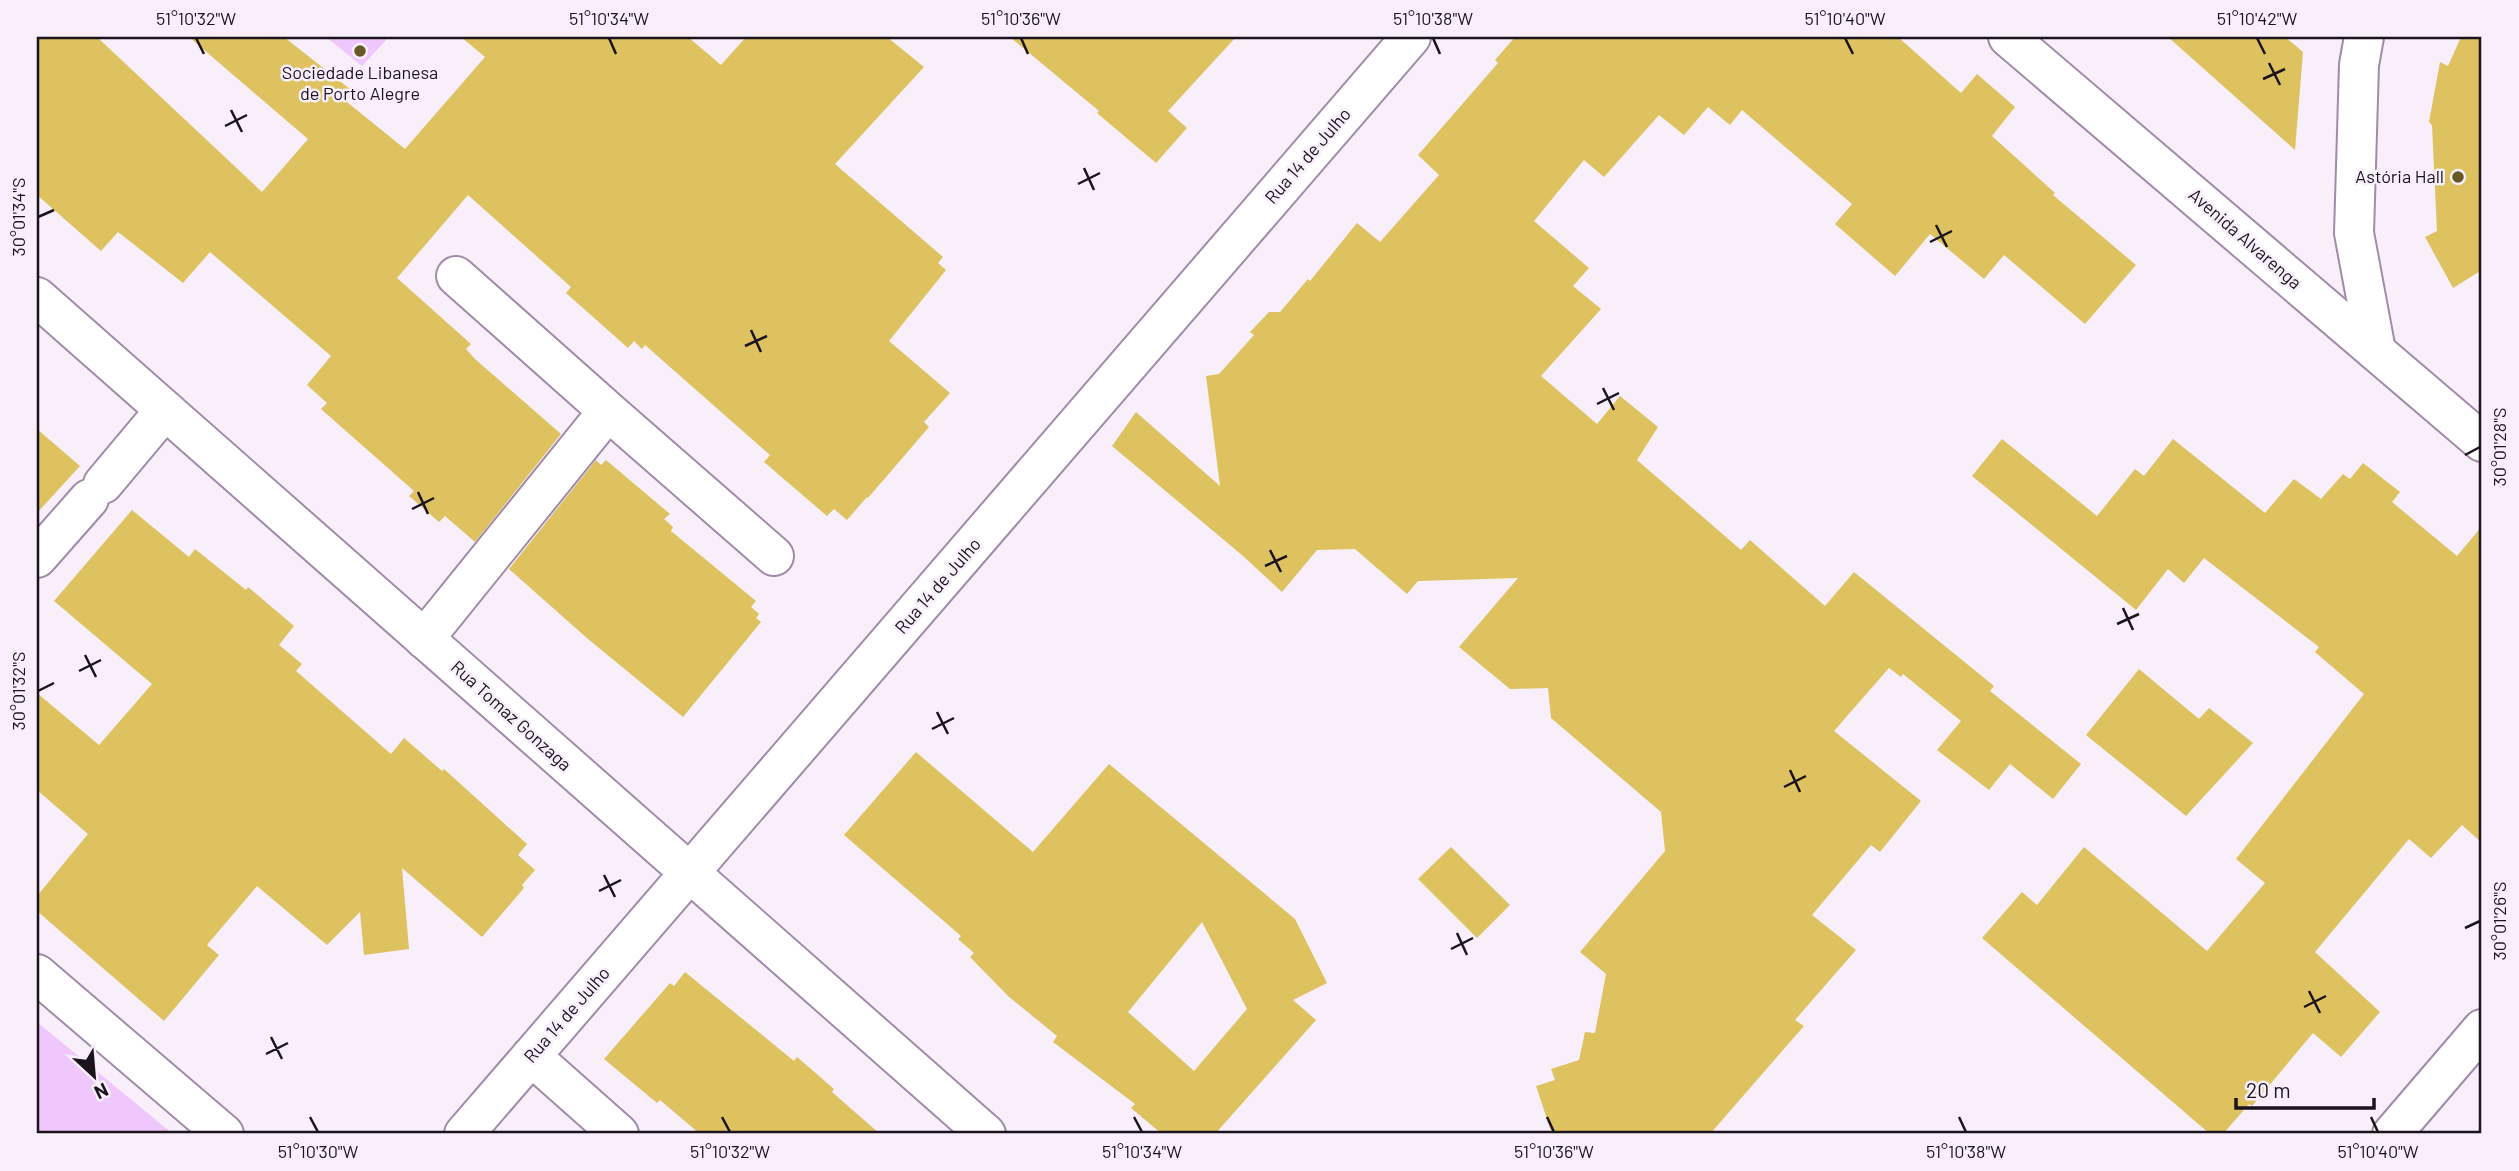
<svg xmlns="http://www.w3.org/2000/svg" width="2519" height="1171" viewBox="0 0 2519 1171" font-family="Barlow,sans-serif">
	<rect width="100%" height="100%" fill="#f8effb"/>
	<path fill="#efc7fd" d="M 326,37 L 389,37 L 362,66 Z
		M 37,1022 L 173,1134 L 37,1134 Z"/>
	<path fill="#ddc25f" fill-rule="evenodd" d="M 37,37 L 97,37 L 262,192 L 308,139 L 189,37 L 284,37 L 350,89 L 342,98 L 405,149 L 485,57 L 461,37 L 688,37 L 721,65 L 746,37 L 887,37 L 924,67 L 835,164 L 943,257 L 938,263 L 946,270 L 889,341 L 950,393 L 924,422 L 929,427 L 868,498 L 867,497 L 847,520 L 834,509 L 827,516 L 764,462 L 770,455 L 645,345 L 642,349 L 634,341 L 628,348 L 566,293 L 571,287 L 468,195 L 397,278 L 471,344 L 466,349 L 475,359 L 561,434 L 475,542 L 445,516 L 439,522 L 409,496 L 414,491 L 321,409 L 327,403 L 307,385 L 331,356 L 210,252 L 183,283 L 118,232 L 101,251 L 37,195 Z
		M 1010,37 L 1236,37 L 1168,111 L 1187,128 L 1156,163 L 1097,113 L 1099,111 Z
		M 1515,37 L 1898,37 L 1961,93 L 1977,74 L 2015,107 L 1992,136 L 2055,193 L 2053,195 L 2136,265 L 2085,324 L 2004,255 L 1984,279 L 1930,234 L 1895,276 L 1835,224 L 1852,204 L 1742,110 L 1730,125 L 1708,107 L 1684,135 L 1659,115 L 1604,177 L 1584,160 L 1534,221 L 1589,268 L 1573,286 L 1601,309 L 1541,376 L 1597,424 L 1620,396 L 1658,427 L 1637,460 L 1741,550 L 1750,540 L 1825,606 L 1854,572 L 1994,686 L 1990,691 L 2081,764 L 2053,799 L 2010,764 L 1989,790 L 1937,750 L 1961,721 L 1903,674 L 1901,677 L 1889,668 L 1834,731 L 1921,801 L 1880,852 L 1871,845 L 1812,915 L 1856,950 L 1795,1020 L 1804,1026 L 1710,1134 L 1552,1134 L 1536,1086 L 1555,1080 L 1551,1069 L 1579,1060 L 1585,1032 L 1595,1033 L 1606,974 L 1580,952 L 1665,851 L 1661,812 L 1551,718 L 1548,688 L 1510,689 L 1459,647 L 1518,578 L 1418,581 L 1407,594 L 1355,549 L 1317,550 L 1282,592 L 1243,556 L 1112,446 L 1136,412 L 1220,486 L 1206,376 L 1219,374 L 1254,335 L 1250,332 L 1269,312 L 1280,312 L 1308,279 L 1310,281 L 1357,223 L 1380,242 L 1439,175 L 1418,155 L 1498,63 L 1495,60 Z
		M 2168,37 L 2285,37 L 2303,52 L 2295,150 Z
		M 2461,37 L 2482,37 L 2482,270 L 2453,288 L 2425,237 L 2437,231 L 2432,125 L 2429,122 L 2440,62 L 2448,66 Z
		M 37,429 L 80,466 L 37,513 Z
		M 2002,439 L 2097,516 L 2135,469 L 2144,476 L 2173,439 L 2265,513 L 2294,479 L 2321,499 L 2343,474 L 2350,479 L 2363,463 L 2400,492 L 2392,502 L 2457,556 L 2482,526 L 2482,843 L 2462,825 L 2431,858 L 2409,839 L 2315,952 L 2380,1012 L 2341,1057 L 2313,1033 L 2252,1106 L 2249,1104 L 2223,1134 L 2210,1134 L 1982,938 L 2022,892 L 2037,905 L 2084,847 L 2207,951 L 2265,883 L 2236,859 L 2364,694 L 2315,652 L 2319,647 L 2204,558 L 2184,583 L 2168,569 L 2136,610 L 1972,476 Z
		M 596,460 L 601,465 L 606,460 L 670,514 L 664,519 L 673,527 L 671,531 L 756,601 L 751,607 L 759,614 L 756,618 L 761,622 L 683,717 L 588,639 L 509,569 Z
		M 132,510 L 189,557 L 195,549 L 246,590 L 248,587 L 294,626 L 279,645 L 302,664 L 296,671 L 391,754 L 404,738 L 442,771 L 444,769 L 527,844 L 518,855 L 535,870 L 522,885 L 524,888 L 482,937 L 402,868 L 409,949 L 364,955 L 360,912 L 327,945 L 257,886 L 207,945 L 219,955 L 164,1021 L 37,911 L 37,896 L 88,834 L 37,790 L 37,693 L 99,745 L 152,684 L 54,601 Z
		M 2139,669 L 2199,719 L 2209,708 L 2253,743 L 2186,816 L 2086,735 Z
		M 916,752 L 1033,852 L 1109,764 L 1295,919 L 1327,983 L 1293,1000 L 1316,1020 L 1215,1134 L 1162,1134 L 1131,1108 L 1135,1104 L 1053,1042 L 1057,1036 L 1008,996 L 970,957 L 974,953 L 958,939 L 961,936 L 844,835 ZM 1202,922 L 1247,1009 L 1194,1071 L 1128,1012 Z
		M 1451,847 L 1510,905 L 1477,938 L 1418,879 Z
		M 685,972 L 794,1061 L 797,1057 L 834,1089 L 832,1092 L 880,1134 L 700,1134 L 660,1100 L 657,1103 L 604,1059 L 670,983 L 674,986 Z"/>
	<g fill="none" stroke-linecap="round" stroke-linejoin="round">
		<defs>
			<path id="minor" d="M 2364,37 L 2359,65 L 2354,233 L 2376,351
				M 608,411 L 774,556
				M 103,484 L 165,410
				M 37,558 L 89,499
				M 424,639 L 608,411 L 456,276
				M 37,974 L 224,1134
				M 531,1056 L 619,1134
				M 464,1134 L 1411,37"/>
			<path id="tertiary" d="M 2008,37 L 2482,442
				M 37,297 L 986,1134"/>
			<path id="secondary" d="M 2392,1134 L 2482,1029"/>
		</defs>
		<use href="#minor" stroke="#a18ba8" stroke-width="42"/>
		<use href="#tertiary" stroke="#a18ba8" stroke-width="42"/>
		<use href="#secondary" stroke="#a18ba8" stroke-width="42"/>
		<use href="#minor" stroke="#fff" stroke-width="38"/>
		<use href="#tertiary" stroke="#fff" stroke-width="38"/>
		<use href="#secondary" stroke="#fff" stroke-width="38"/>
	</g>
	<path fill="none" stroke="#1b131e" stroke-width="2.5" d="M 196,38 L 204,54M 609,38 L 616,54M 1021,38 L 1028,54M 1433,38 L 1440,54M 1845,38 L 1853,54M 2257,38 L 2265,54M 2269,63 L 2280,85M 2263,79 L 2285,69M 231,110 L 242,132M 225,126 L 247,115M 1084,168 L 1094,190M 1078,184 L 1100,173M 38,217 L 54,210M 1936,225 L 1947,247M 1930,242 L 1952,231M 751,330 L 761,352M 745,346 L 767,336M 1603,388 L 1614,410M 1597,404 L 1619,393M 2465,455 L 2480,447M 418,492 L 428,514M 412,509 L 434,498M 1270,550 L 1281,572M 1265,566 L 1287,556M 2123,608 L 2133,630M 2117,624 L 2139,614M 85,655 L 96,677M 79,671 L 101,660M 38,691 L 54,683M 937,712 L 948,734M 932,729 L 954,718M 1790,770 L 1800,792M 1784,787 L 1806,776M 604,875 L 615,897M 599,891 L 621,880M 2465,928 L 2480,921M 1457,933 L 1467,955M 1451,949 L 1473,938M 2309,991 L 2320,1013M 2304,1007 L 2326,996M 271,1037 L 282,1059M 266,1054 L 288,1043M 310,1117 L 318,1132M 722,1117 L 730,1132M 1134,1117 L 1142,1132M 1547,1117 L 1554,1132M 1959,1117 L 1966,1132M 2371,1117 L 2378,1132"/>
	<g fill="#675926" stroke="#f8effb" stroke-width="2.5">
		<circle cx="360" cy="51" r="7"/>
		<circle cx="2458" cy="177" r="7"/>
	</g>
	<g text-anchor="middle" stroke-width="5" stroke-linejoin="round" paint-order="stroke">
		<g font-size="18" fill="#1b131e" stroke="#f8effb">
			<text x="360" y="79">Sociedade Libanesa<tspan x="360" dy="21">de Porto Alegre</tspan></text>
			<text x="2444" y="183" text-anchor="end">Astória Hall</text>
		</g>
		<g font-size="18" fill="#1b131e" stroke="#f8effb">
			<text transform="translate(1308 156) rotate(-49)" y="6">Rua 14 de Julho</text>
			<text transform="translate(2245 239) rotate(41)" y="6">Avenida Alvarenga</text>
			<text transform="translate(938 586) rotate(-49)" y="6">Rua 14 de Julho</text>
			<text transform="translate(511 716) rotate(42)" y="6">Rua Tomaz Gonzaga</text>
			<text transform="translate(567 1015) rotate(-49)" y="6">Rua 14 de Julho</text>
		</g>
	</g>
	<rect width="2519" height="1171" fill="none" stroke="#f8effb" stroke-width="77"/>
	<g transform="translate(94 1076) rotate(154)" stroke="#f8effb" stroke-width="5" paint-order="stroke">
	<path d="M0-5L12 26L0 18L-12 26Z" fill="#1b131e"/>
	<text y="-10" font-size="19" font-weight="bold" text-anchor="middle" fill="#1b131e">N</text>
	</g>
	<path d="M2236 1098v10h138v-10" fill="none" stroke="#1b131e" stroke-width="3.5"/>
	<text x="2246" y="1098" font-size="21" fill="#1b131e" stroke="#f8effb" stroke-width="5" paint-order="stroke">20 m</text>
	<rect x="38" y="38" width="2442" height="1094" fill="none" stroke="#1b131e" stroke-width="2.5"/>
	<g font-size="18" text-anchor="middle" fill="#1b131e">
		<text x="196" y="25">51°10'32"W</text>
		<text x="609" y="25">51°10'34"W</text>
		<text x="1021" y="25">51°10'36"W</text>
		<text x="1433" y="25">51°10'38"W</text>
		<text x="1845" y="25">51°10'40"W</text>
		<text x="2257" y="25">51°10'42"W</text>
		<text transform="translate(19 217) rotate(-90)" y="6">30°01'34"S</text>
		<text transform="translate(2500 447) rotate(-90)" y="6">30°01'28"S</text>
		<text transform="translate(19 691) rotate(-90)" y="6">30°01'32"S</text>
		<text transform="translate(2500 921) rotate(-90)" y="6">30°01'26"S</text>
		<text x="318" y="1158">51°10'30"W</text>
		<text x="730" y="1158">51°10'32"W</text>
		<text x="1142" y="1158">51°10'34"W</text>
		<text x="1554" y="1158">51°10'36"W</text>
		<text x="1966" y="1158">51°10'38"W</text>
		<text x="2378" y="1158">51°10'40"W</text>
	</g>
</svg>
